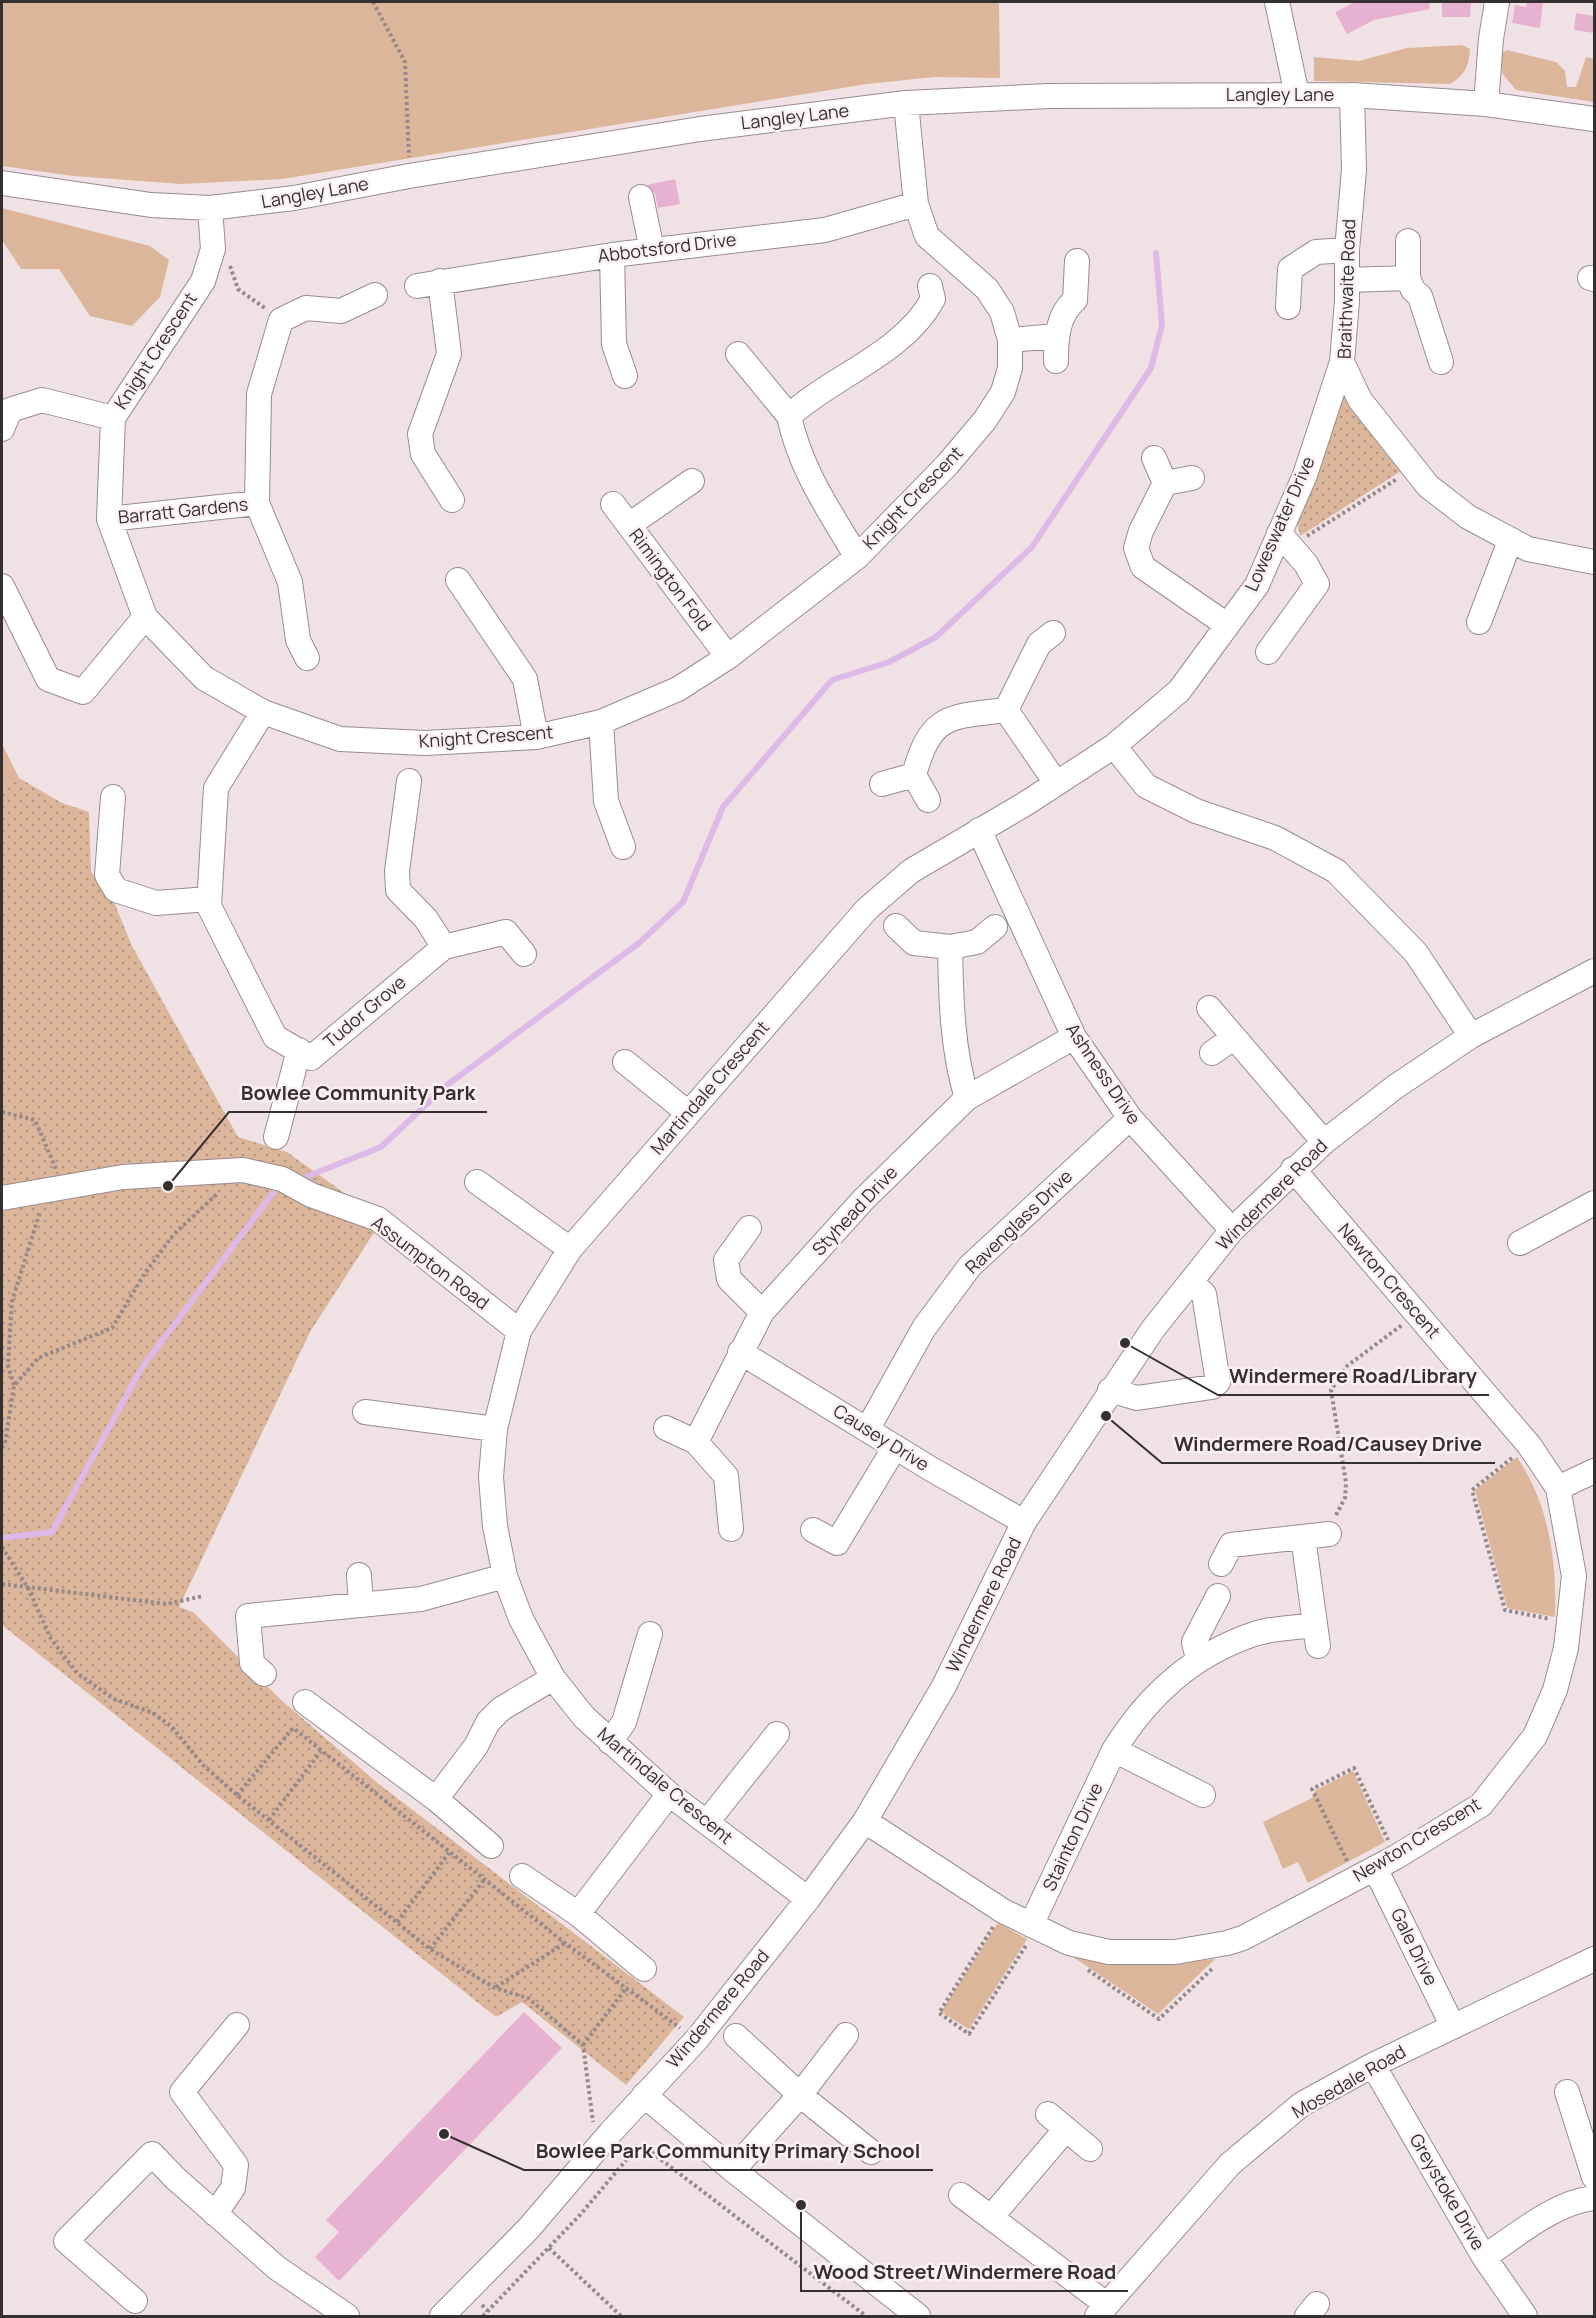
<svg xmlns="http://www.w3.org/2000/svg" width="1596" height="2318" viewBox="0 0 1596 2318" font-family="Manrope,sans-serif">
	<defs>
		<pattern id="park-dots" width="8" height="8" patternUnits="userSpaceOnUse" patternTransform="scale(1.5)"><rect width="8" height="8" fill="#dcb69b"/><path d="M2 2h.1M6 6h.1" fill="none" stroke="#b3947f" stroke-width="1.8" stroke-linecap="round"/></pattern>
	</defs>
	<rect width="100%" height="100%" fill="#f0e2e4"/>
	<path fill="#dcb69b" d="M 2,2 L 999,2 L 1000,78 L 934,77 L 867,84 L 282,179 L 181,184 L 73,176 L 2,166 Z
		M 1462,45 L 1470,49 C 1469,66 1465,75 1450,84 L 1314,81 L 1314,57 L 1359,61 L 1407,48 Z
		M 1507,50 L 1556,62 L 1565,71 L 1567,87 L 1576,87 L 1586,57 L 1594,59 L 1594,102 L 1516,90 L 1502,73 L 1502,53 Z
		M 2,208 L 150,246 L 169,260 L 160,297 L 132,326 L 90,316 L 59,269 L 21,269 L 2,240 Z
		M 2,744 L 19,778 L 2,791 Z
		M 1517,1457 C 1549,1505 1557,1560 1555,1617 L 1507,1608 L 1475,1490 Z
		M 1353,1771 L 1385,1842 L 1308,1883 L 1298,1862 L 1283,1869 L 1263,1822 L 1312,1798 L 1315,1791 Z
		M 998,1923 L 1027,1939 L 969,2029 L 941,2012 Z
		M 1073,1957 L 1149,1965 L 1215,1959 L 1158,2014 Z"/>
	<path fill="url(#park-dots)" d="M 1348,388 L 1404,469 L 1300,536 L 1295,513 L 1337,395 Z
		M 19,778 L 62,803 L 89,812 L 91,872 L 114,902 L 132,946 L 238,1137 L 287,1152 L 382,1220 L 310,1332 L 179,1607 L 193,1612 L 281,1700 L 380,1785 L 684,2017 L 626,2085 L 522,2002 L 496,2017 L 2,1625 L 2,791 Z"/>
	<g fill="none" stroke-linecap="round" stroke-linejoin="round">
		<path stroke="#ddb9e8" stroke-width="6" d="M 298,1180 L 381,1147 L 447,1085 L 639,943 L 683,902 L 723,807 L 832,680 L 889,662 L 936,637 L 1032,547 L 1151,368 L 1162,325 L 1156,253
			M 2,1538 L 52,1532 L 141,1369 L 276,1189 L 280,1187"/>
	</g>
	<path fill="#e7b1d1" d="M 1355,2 L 1429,2 L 1430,9 L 1374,20 L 1347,34 L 1335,12 Z
		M 1442,2 L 1471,2 L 1470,17 L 1442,17 Z
		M 1527,2 L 1543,2 L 1540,28 L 1512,23 L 1515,5 L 1526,7 Z
		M 1576,13 L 1594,16 L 1594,33 L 1574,30 Z
		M 675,179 L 680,204 L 658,208 L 655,194 L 647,185 Z
		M 524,2012 L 562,2048 L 339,2281 L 315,2257 L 339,2232 L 326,2220 Z"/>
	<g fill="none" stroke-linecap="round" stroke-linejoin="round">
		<defs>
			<path id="minor" d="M 1277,2 L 1297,95
				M 1352,95 L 1354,170 L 1347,250 L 1347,301 L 1342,362 L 1360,400 L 1428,486 L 1468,517 L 1528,549 L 1594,562
				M 1486,104 L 1491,39 L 1497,2
				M 2,183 L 151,205 L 210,208 L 294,198 L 409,176 L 700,129 L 906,103 L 1049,96 L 1352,95 L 1486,104 L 1594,119
				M 641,197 L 652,250
				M 210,208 L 213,249 L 203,281 L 113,418 L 109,519 L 145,617 L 204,678 L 263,712 L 340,739 L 425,743 L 536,737 L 601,722 L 678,689 L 728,657 L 857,557 L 947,465 L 985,420 L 1003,392 L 1010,368 L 1010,340 L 1002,312 L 987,289 L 927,236 L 916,204 L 906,103
				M 612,255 L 614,344 L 625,376
				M 1408,278 L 1413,290 L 1420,296 L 1441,362
				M 1590,278 L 1594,279
				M 1347,280 L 1408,278 L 1408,241
				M 440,281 L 449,354 L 420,434 L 423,454 L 452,500
				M 417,286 L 612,255 L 825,230 L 916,204
				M 1288,307 L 1290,269 L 1316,252 L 1347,250
				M 1010,340 L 1056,336
				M 738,354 L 789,416
				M 1056,361 C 1056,340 1057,315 1075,300 L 1077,261
				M 2,429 L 10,410 L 42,400 L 113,418
				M 1154,458 L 1165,483 L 1141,531 L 1136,548 L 1143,567 L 1227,625
				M 1165,483 L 1192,478
				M 613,504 L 728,657
				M 109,519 L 257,503
				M 629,525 L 692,481
				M 857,557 C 830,512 800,469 789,416 C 834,375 903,354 933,299 L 930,286
				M 458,580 L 525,679 L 536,737
				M 2,586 L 48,679 L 83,692 L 145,617
				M 1479,622 L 1510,541
				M 1268,652 L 1317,584 L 1306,564 L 1279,533
				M 307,658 L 298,640 L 290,582 L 257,503 L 259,394 L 281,320 L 306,308 L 341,311 L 375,295
				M 1006,710 L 1039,644 L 1053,633
				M 263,712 L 216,788 L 209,906 L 275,1037 L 311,1058 L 444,947 L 426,919 L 398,890 L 397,871 L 409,781
				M 601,722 L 606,801 L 623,847
				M 1114,746 L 1146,786 L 1196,811 L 1275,838 L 1336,871 L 1416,953 L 1471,1036
				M 882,784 L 914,775
				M 113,797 L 107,875 L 116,890 L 156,903 L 209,899
				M 928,800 L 914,775 C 931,714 948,717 1006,710 L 1056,783
				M 979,830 L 1074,1037 L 1130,1118 L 1232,1230
				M 896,926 L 914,943 L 950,947 L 977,942 L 995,927
				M 444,947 L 506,932 L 524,954
				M 950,947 C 951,998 952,1050 967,1098
				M 1209,1008 L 1324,1142
				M 1212,1053 L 1233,1038
				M 625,1062 L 687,1112
				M 276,1137 L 299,1050
				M 477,1182 L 570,1249
				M 2,1198 L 123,1177 L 243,1170 L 282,1179 L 311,1195 L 378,1219 L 519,1331
				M 749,1228 L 726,1260 L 729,1279 L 762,1312
				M 1520,1243 L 1594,1203
				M 740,1352 L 931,1469 L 1024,1522
				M 1110,1390 L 1137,1398 L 1212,1387 L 1218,1382 L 1204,1294 L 1191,1282
				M 365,1412 L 495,1429
				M 666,1428 L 696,1442 L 726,1476 L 731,1529
				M 867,1430 L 924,1328 L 970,1266 L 1130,1118
				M 696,1442 L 762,1312 L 863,1200 L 967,1098 L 1074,1037
				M 1558,1488 L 1594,1471
				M 813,1530 L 837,1543 L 895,1447
				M 1303,1537 L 1318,1646
				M 1221,1564 L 1231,1545 L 1329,1534
				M 359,1575 L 361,1605
				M 1198,1659 L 1194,1642 L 1218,1596
				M 264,1674 L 252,1663 L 248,1616 L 421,1599 L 505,1576
				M 305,1702 L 436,1799 L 491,1846
				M 610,1742 L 624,1722 L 650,1634
				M 1114,1750 L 1203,1795
				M 436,1799 L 476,1746 L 488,1722 L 501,1709 L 553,1678
				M 865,1821 L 1003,1911 L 1069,1943 L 1109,1952 L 1175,1952 L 1227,1943 L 1243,1938 L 1396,1857 L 1481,1805 L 1535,1736 L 1555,1690 L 1566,1648 L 1574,1576 L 1558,1488 L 1529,1445 L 1293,1169
				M 707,1822 L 777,1734
				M 1375,1868 L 1453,2027
				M 522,1876 L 578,1914 L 644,1969
				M 808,1899 L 669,1794 L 584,1717 L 553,1678 L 521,1619 L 505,1576 L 495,1526 L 491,1477 L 495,1429 L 519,1331 L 570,1249 L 867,909 L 911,871 L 1025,804 L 1114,746 L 1179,691 L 1257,585 L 1305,475 L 1342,362
				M 578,1914 L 669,1794
				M 1031,1925 L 1114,1750 C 1148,1695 1192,1655 1254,1634 C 1272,1628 1294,1628 1314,1625
				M 736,2036 L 800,2095 L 871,2152
				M 1373,2065 L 1484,2257 L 1525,2316
				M 1567,2092 L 1594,2177
				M 644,2095 L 733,2170 L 918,2316
				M 1048,2114 L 1090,2149
				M 733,2170 L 800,2095 L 846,2035
				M 961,2195 L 1106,2304
				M 215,2214 L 233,2188 L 236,2165 L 182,2092 L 237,2025
				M 992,2216 L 1066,2129
				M 1484,2257 C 1516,2236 1555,2202 1594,2198
				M 135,2301 L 66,2241 L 152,2154 L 175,2178 L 277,2268 L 347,2316
				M 442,2316 L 529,2228 L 611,2132 L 697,2039 L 808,1899 L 865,1821 L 944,1686 L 1024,1522 L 1153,1329 L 1232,1230 L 1324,1142 L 1395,1087 L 1471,1036 L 1594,971
				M 1097,2316 L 1230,2164 L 1302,2104 L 1373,2065 L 1594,1959
				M 1307,2316 L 1317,2304"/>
		</defs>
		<use href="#minor" stroke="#988c8e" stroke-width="26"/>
		<path stroke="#948a8b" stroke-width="4" stroke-dasharray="3 3" stroke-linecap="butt" d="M 373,2 L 405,62 L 409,157
			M 230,266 L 238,289 L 266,309
			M 1307,536 L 1397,479
			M 2,1112 L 35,1120 L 56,1169
			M 14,1385 L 8,1366 L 12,1301 L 40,1212
			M 2,1448 L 5,1443 L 14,1386 L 38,1358 L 112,1328 L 145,1273 L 174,1234 L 218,1193
			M 1512,1458 L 1472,1490 L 1505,1610 L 1550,1619
			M 1336,1515 L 1345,1498 L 1346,1483 L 1331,1390 L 1347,1366 L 1402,1325
			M 2,1547 L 28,1588 L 51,1639 L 77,1673 L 114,1699 L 153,1713 L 172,1727 L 203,1765 L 237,1795 L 430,1949 L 495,1988 L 528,1998 L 583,2045 L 593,2122
			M 2,1584 L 167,1604 L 203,1596
			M 237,1795 L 293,1728 L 565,1943 L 680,2028
			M 269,1820 L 321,1751
			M 1347,1861 L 1312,1789 L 1354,1768 L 1388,1840
			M 397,1922 L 449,1853
			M 993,1927 L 939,2013 L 969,2034 L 1027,1944
			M 430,1949 L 484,1880
			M 1088,1970 L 1159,2019 L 1213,1968
			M 496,1987 L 565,1943
			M 583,2045 L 627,1987
			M 549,2248 L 621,2316
			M 482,2305 L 488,2311
			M 483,2316 L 580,2215 L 637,2147 L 642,2145 L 866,2316"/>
		<use href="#minor" stroke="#fff" stroke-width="24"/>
	</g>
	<g text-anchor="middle" stroke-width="5" stroke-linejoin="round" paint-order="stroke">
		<g font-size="18" fill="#353030" stroke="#fdf0f2">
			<text x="1280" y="101">Langley Lane</text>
			<text transform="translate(795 117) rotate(-7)" y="6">Langley Lane</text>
			<text transform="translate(315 193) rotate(-10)" y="6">Langley Lane</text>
			<text transform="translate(667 248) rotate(-7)" y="6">Abbotsford Drive</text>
			<text transform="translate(1347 289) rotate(-88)" y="6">Braithwaite Road</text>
			<text transform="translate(156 351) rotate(-57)" y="6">Knight Crescent</text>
			<text transform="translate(913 498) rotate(-46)" y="6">Knight Crescent</text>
			<text transform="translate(183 511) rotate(-6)" y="6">Barratt Gardens</text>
			<text transform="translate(1280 524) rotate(-66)" y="6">Loweswater Drive</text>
			<text transform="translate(670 580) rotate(53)" y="6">Rimington Fold</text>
			<text transform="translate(486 737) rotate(-4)" y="6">Knight Crescent</text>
			<text transform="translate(365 1012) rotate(-40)" y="6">Tudor Grove</text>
			<text transform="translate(1103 1074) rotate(56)" y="6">Ashness Drive</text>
			<text transform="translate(710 1088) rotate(-49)" y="6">Martindale Crescent</text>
			<text transform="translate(1272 1195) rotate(-45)" y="6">Windermere Road</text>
			<text transform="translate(855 1211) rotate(-47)" y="6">Styhead Drive</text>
			<text transform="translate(1019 1222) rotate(-44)" y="6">Ravenglass Drive</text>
			<text transform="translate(430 1263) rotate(37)" y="6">Assumpton Road</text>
			<text transform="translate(1389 1281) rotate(49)" y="6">Newton Crescent</text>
			<text transform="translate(881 1438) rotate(32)" y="6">Causey Drive</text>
			<text transform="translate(984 1605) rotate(-64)" y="6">Windermere Road</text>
			<text transform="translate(665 1786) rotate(40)" y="6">Martindale Crescent</text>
			<text transform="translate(1073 1837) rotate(-65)" y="6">Stainton Drive</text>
			<text transform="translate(1417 1840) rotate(-31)" y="6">Newton Crescent</text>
			<text transform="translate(1414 1947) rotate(64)" y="6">Gale Drive</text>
			<text transform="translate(718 2009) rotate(-50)" y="6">Windermere Road</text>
			<text transform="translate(1349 2082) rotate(-30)" y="6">Mosedale Road</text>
			<text transform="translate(1447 2192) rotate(60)" y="6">Greystoke Drive</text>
		</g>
	</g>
	<path fill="none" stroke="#353030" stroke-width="2" d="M168 1186L229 1112H487M1125 1343L1218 1395H1489M1106 1416L1162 1463H1495M444 2134L524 2170H933M801 2205L801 2291H1128"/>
	<g fill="#353030" stroke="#fdf0f2" stroke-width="2">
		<circle cx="168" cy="1186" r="6"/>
		<circle cx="1125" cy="1343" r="6"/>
		<circle cx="1106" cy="1416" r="6"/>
		<circle cx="444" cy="2134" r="6"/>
		<circle cx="801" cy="2205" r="6"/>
	</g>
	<g font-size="20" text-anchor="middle" font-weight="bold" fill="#353030" stroke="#fdf0f2" stroke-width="5" stroke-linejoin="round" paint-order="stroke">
		<text x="358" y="1100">Bowlee Community Park</text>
		<text x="1353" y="1383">Windermere Road/Library</text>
		<text x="1328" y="1451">Windermere Road/Causey Drive</text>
		<text x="728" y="2158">Bowlee Park Community Primary School</text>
		<text x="965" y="2279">Wood Street/Windermere Road</text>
	</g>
	<rect width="1596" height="2318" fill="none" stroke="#353030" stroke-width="6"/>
</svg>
